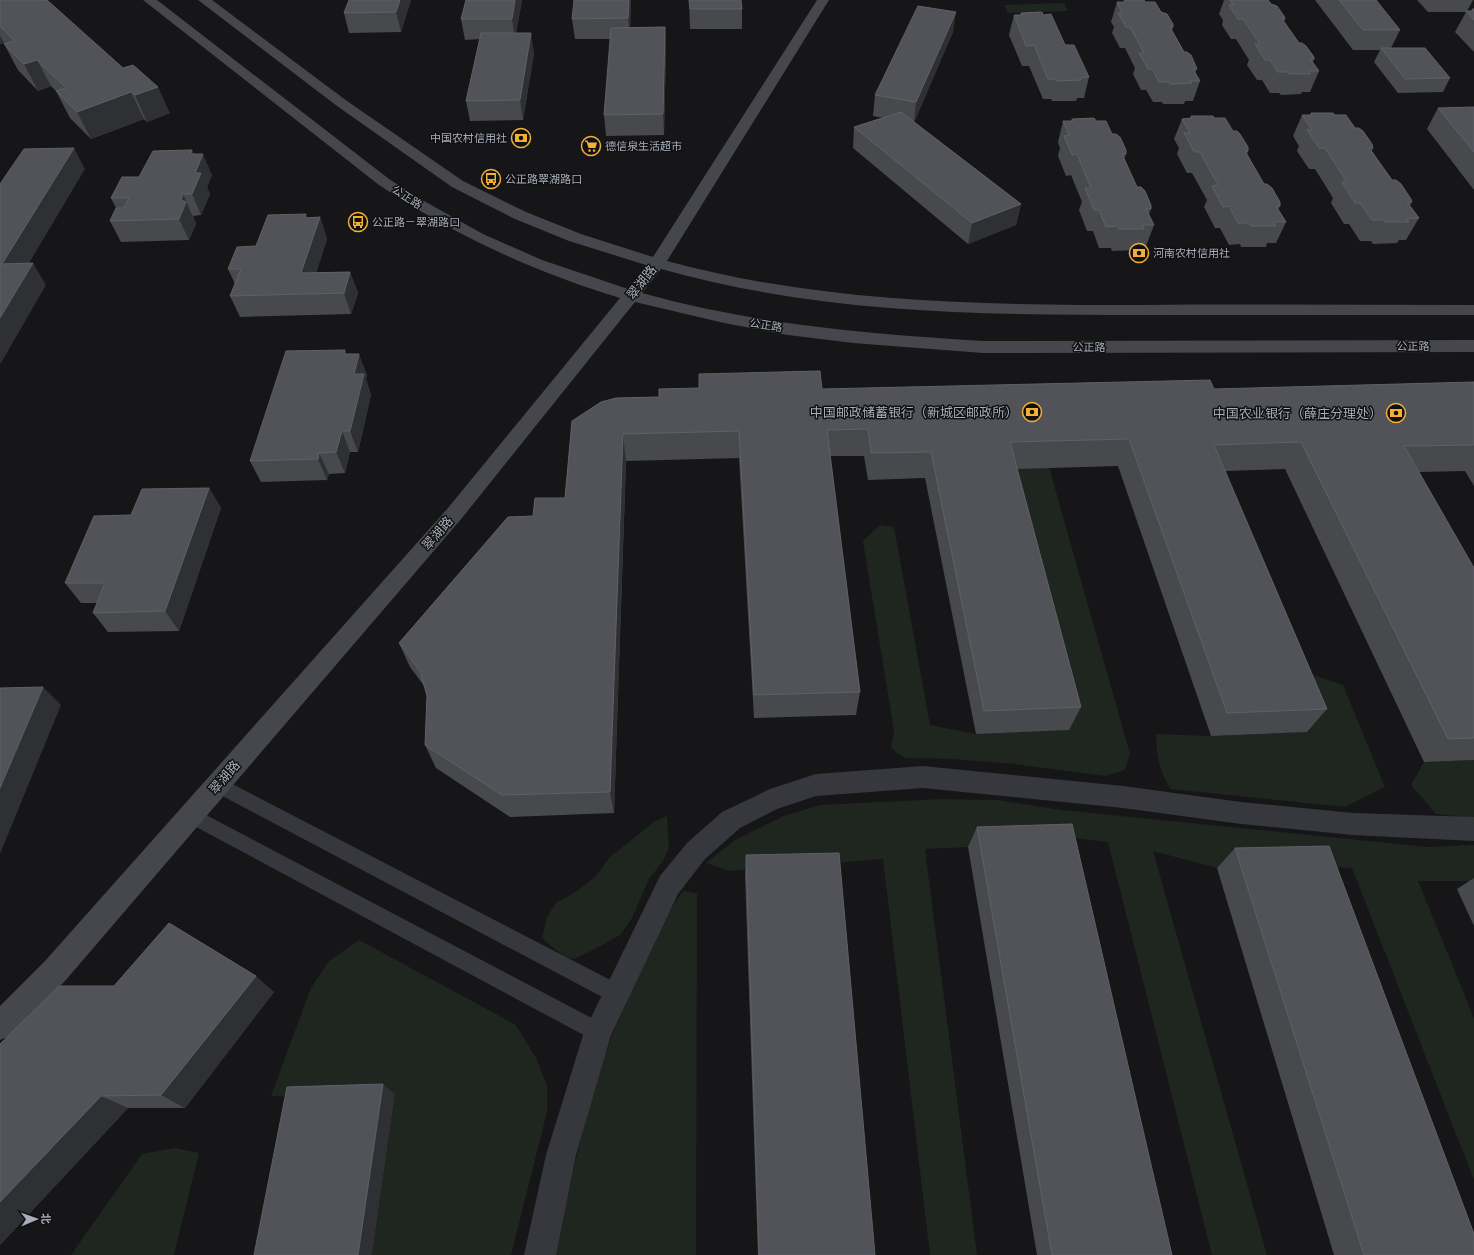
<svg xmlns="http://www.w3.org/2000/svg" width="1474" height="1255" viewBox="0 0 1474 1255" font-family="Manrope,'Noto Sans SC',sans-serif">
	<rect width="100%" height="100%" fill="#161618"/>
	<path fill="#1e261f" d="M 1064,3 L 1068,11 L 1008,13 L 1004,5 Z
		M 1049,467 L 1130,754 L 1125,770 L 1106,776 L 1015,764 L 952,759 L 906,758 L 897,753 L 891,748 L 894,731 L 863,541 L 880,525 L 894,527 L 930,725 L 976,734 L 1002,469 Z
		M 1316,676 L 1343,685 L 1385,787 L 1345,807 L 1171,789 C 1158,770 1157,756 1156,734 L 1211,736 L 1306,732 L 1300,679 Z
		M 1474,760 L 1474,818 L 1436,814 L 1411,785 L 1424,762 Z
		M 943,799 L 997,800 L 1062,810 L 1428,847 L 1474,845 L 1474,881 L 1418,881 L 1474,1018 L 1474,1180 L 1352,868 L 1308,866 L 1217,868 L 1153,851 L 1267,1255 L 1212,1255 L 1108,842 L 1057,836 L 968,847 L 925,849 L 977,1255 L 930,1255 L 883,859 L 729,871 L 706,863 L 735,840 L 784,816 L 820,805 Z
		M 667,816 L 669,848 L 663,861 L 649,879 L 632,918 L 620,935 L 597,948 L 574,959 L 566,957 L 557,951 L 542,938 L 547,917 L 556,903 L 577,891 L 597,875 L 610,857 L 654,822 Z
		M 683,891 L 697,893 L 696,1255 L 554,1255 C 571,1181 586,1106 612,1035 C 618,1020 625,1005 631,990 C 646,954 660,923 683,891 Z
		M 359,940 L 516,1025 L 536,1058 L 547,1086 L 547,1112 L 511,1255 L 372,1255 L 395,1094 L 302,1097 L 271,1096 L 311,988 L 329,961 Z
		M 175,1148 L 199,1153 L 174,1255 L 71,1255 L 142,1154 Z"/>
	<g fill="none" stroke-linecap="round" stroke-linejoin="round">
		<path fill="#37383d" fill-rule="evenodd" d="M 217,776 L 622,986 L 625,993 L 622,1000 L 615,1003 L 608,1000 L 211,790 L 208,784 L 211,778 Z
			M 191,807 L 605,1025 L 608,1032 L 605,1039 L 598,1042 L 591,1039 L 185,821 L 182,815 L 185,809 Z"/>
		<path fill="#37383d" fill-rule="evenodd" d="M 923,766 L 1123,786 L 1241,802 L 1353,813 L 1474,817 L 1474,841 L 1353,835 L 1241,824 L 1123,808 L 923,788 L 816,796 L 777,809 L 740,828 L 705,859 L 678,894 L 611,1035 L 576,1155 L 556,1255 L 524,1255 L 546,1155 L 584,1032 L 660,876 L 687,843 L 722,812 L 770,789 L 816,774 Z"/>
		<path fill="#45474d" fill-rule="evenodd" d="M 143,0 L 157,0 L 389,179 L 424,201 L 483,234 L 542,260 L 628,289 L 646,265 L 569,241 L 515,219 L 452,187 L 337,106 L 198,0 L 212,0 L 347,101 L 463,181 L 526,212 L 581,234 L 653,257 L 817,0 L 829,0 L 667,261 C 821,303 981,305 1140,305 C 1251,304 1363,305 1474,305 L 1474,315 C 1364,315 1255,315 1145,315 C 980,315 821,314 661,269 L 642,293 C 753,324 868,334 983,341 L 1474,340 L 1474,352 L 983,353 L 853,343 L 788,335 L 724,323 L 635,302 L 462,518 L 65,981 L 10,1036 L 0,1040 L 0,1006 L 45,961 L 448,508 L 620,298 C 534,272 454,235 379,185 Z"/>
	</g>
	<path fill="#47494d" d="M 0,0 L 170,113 L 147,122 L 144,119 L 91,139 L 70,118 L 56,91 L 51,86 L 38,91 L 18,70 L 4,44 L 5,44 L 4,43 L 0,44 Z
		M 349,0 L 411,0 L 401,32 L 349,33 L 344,13 Z
		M 522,0 L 516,33 L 534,53 L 523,120 L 470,121 L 466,101 L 480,39 L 465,40 L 461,19 Z
		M 631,0 L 630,27 L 665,27 L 666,47 L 664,135 L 606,136 L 604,115 L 611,39 L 575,39 L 572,19 Z
		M 689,0 L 742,9 L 742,29 L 690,29 Z
		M 1124,0 L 1145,2 L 1161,12 L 1173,27 L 1172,31 L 1184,52 L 1197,69 L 1195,73 L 1200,81 L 1193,101 L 1185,101 L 1184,104 L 1163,104 L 1162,102 L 1153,102 L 1146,90 L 1141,90 L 1133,74 L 1135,68 L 1125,48 L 1120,48 L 1112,33 L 1114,27 L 1111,22 L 1117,2 L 1124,2 Z
		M 1224,0 L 1268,0 L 1271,4 L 1285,19 L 1284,21 L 1299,43 L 1314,59 L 1313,62 L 1319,71 L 1310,92 L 1302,92 L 1301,94 L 1281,95 L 1279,93 L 1270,93 L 1262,80 L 1257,80 L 1247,65 L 1249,60 L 1236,39 L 1231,39 L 1222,25 L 1223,20 L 1219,14 Z
		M 1315,0 L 1376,0 L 1400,30 L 1391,48 L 1450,78 L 1443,92 L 1398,93 L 1374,62 L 1380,50 L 1353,50 Z
		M 1417,0 L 1473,0 L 1467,11 L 1471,11 L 1472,9 L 1474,9 L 1474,52 L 1455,32 L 1466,12 L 1428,12 Z
		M 1021,13 L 1043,15 L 1089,77 L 1084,98 L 1077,98 L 1076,101 L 1052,101 L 1051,99 L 1043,99 L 1029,66 L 1022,66 L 1009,35 L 1014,15 L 1020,15 Z
		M 953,32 L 914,122 L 1021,204 L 1016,225 L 968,244 L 853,148 L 854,127 L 884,118 L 873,116 L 875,95 Z
		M 1474,107 L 1474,190 L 1427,129 L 1438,108 Z
		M 1311,113 L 1335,115 L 1355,128 L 1373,148 L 1372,151 L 1392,180 L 1412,202 L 1410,206 L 1419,218 L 1406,240 L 1399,240 L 1397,243 L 1373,244 L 1371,241 L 1360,241 L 1349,224 L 1344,224 L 1331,203 L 1333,198 L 1315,169 L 1309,169 L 1297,151 L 1299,146 L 1293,136 L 1302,115 L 1310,115 Z
		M 1191,116 L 1214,118 L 1233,131 L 1248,151 L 1247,155 L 1264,184 L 1280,206 L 1278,210 L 1286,222 L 1276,243 L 1267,243 L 1266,247 L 1241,247 L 1240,244 L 1229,245 L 1220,228 L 1215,228 L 1204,207 L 1207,200 L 1192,173 L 1187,173 L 1177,154 L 1179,148 L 1174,139 L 1182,119 L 1190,118 Z
		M 1072,119 L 1096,121 L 1112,134 L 1126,154 L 1124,159 L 1137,187 L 1151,209 L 1149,214 L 1154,225 L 1146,246 L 1138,247 L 1136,250 L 1112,251 L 1111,248 L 1099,248 L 1093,231 L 1087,231 L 1079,210 L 1082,202 L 1071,175 L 1066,176 L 1058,156 L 1060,148 L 1058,142 L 1063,121 L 1071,121 Z
		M 192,150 L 194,154 L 212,175 L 207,187 L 210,194 L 201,215 L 193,216 L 196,224 L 189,240 L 121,242 L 110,221 L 116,208 L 111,198 L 139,177 Z
		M 320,217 L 327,239 L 316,273 L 350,272 L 358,293 L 351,314 L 240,317 L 230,296 L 235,284 L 228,269 L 256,246 L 307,218 Z
		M 347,354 L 367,375 L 366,379 L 371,395 L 358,452 L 350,452 L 345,473 L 329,474 L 327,480 L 261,482 L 250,461 Z
		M 1474,382 L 1474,486 L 1465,471 L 1419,472 L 1474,568 L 1474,760 L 1424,762 L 1285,469 L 1225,471 L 1327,709 L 1307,732 L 1211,736 L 1118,466 L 1017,469 L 1081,707 L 1069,730 L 976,734 L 925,478 L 868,480 L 864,456 L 830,456 L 860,692 L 856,715 L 754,718 L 739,458 L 626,461 L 614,813 L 510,817 L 436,768 L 425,745 L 427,696 L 425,687 L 410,667 L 399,643 L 533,516 L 565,498 L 572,421 L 659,397 L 822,389 L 1214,389 Z
		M 209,488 L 221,508 L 179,631 L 108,632 L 93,613 L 97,603 L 81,603 L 65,583 L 131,515 Z
		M 977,827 L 1172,1255 L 1037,1255 L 968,847 Z
		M 1235,848 L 1474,1255 L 1334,1255 L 1217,868 Z
		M 746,855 L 875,1255 L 758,1255 L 745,875 Z
		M 1474,878 L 1474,926 L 1457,889 Z
		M 114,986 L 274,992 L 185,1108 L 128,1108 L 0,1245 Z"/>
	<path fill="#2f3033" d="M 400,0 L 411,0 L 401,32 L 396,12 Z
		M 515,0 L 522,0 L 515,39 L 512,19 Z
		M 629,0 L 631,0 L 630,38 L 628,18 Z
		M 956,12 L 953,32 L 914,123 L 916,102 Z
		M 665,27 L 666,47 L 664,135 L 663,114 Z
		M 531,33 L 534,53 L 523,120 L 520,100 Z
		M 0,35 L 4,43 L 0,44 Z
		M 37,60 L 51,86 L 38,91 L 24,64 Z
		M 158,87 L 170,113 L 147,122 L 135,95 Z
		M 131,92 L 144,119 L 91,139 L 77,112 Z
		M 74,148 L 85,169 L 16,285 L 2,264 Z
		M 192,150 L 199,165 L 203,154 L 212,175 L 207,187 L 210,194 L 201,215 L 192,194 L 195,173 L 190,154 Z
		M 183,194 L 196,224 L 189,240 L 179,219 L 181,200 Z
		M 1021,204 L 1016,225 L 968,244 L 972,223 Z
		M 306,214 L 314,235 L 320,217 L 327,239 L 309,294 L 301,273 L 305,218 Z
		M 33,263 L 46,285 L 1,363 L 0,362 L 0,318 Z
		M 350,272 L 358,293 L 351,314 L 344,293 Z
		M 345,350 L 353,371 L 344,354 Z
		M 359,354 L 367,375 L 366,379 L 371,395 L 358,452 L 350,431 L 354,374 Z
		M 342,431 L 350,452 L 345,473 L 336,452 Z
		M 623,434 L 626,461 L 614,813 L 610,792 Z
		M 319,453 L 329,474 L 327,480 L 318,459 Z
		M 209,488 L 221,508 L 179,631 L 165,611 Z
		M 43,687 L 61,705 L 0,854 L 0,788 Z
		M 256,976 L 274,992 L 185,1108 L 161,1095 Z
		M 383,1084 L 395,1094 L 372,1255 L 358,1255 Z
		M 101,1096 L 128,1108 L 0,1245 L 0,1202 Z"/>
	<path fill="#525359" stroke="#5f6168" d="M 0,0 L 47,0 L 123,68 L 133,65 L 158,87 L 135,95 L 131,92 L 77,112 L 56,91 L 66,88 L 37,60 L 24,64 L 4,44 L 15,41 L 0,26 Z
		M 349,0 L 400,0 L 396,12 L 344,13 Z
		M 466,0 L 515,0 L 512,19 L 461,19 Z
		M 574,0 L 629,0 L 628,18 L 572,19 Z
		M 689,0 L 741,0 L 742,9 L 690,9 Z
		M 1124,0 L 1144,0 L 1145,2 L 1155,2 L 1161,12 L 1167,14 L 1173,24 L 1173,27 L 1170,27 L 1184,52 L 1187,52 L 1191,55 L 1197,69 L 1193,69 L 1200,81 L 1190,81 L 1192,83 L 1170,84 L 1169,82 L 1159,82 L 1152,69 L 1148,69 L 1139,53 L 1144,53 L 1130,27 L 1126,27 L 1118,13 L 1122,13 L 1117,2 L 1125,2 Z
		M 1230,0 L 1268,0 L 1271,4 L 1277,6 L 1284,16 L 1285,19 L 1282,19 L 1299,43 L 1302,43 L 1306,46 L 1314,57 L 1314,59 L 1310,59 L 1319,71 L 1309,71 L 1310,74 L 1289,74 L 1288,72 L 1278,72 L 1270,60 L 1265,60 L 1255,44 L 1260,44 L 1243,19 L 1238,19 L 1229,5 L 1233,5 Z
		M 1339,0 L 1376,0 L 1400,30 L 1363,30 Z
		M 918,6 L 956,12 L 916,102 L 875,95 Z
		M 1472,9 L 1474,9 L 1474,20 L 1466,11 L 1474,11 Z
		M 1042,12 L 1043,15 L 1051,14 L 1065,45 L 1074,45 L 1089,77 L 1080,78 L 1081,80 L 1057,81 L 1056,79 L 1048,79 L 1034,45 L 1026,46 L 1014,15 L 1022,15 L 1021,13 Z
		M 665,27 L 663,114 L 604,115 L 611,28 Z
		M 481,33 L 531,33 L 520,100 L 466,101 Z
		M 1381,48 L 1425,48 L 1450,78 L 1405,79 Z
		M 1474,107 L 1474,152 L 1438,108 Z
		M 901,112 L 1021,204 L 972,223 L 854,127 Z
		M 1311,113 L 1333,113 L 1335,115 L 1346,115 L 1355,128 L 1359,128 L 1363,131 L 1372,144 L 1373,148 L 1369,148 L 1392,180 L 1396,180 L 1401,184 L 1411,199 L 1412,202 L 1407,202 L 1419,218 L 1407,219 L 1409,222 L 1385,222 L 1383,220 L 1372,220 L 1360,203 L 1355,203 L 1342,182 L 1347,182 L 1325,148 L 1319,148 L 1307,130 L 1312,130 L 1302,115 L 1312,115 Z
		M 1191,116 L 1213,116 L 1214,118 L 1225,118 L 1233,131 L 1237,131 L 1240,134 L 1248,147 L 1248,151 L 1245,151 L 1264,184 L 1267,184 L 1272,188 L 1280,202 L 1280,206 L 1276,206 L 1286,222 L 1274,222 L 1276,226 L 1251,226 L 1249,223 L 1238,223 L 1229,206 L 1223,207 L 1212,186 L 1218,185 L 1200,152 L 1194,152 L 1184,133 L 1190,133 L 1182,119 L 1192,118 Z
		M 1094,118 L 1096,121 L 1106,121 L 1112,134 L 1116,134 L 1120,137 L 1126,150 L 1126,154 L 1122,154 L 1137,187 L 1141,187 L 1145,191 L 1151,205 L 1151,209 L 1146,209 L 1154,225 L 1142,225 L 1144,229 L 1119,229 L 1117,226 L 1106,227 L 1099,210 L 1094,210 L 1085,188 L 1091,188 L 1077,154 L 1072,155 L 1064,136 L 1069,135 L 1063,121 L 1073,121 L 1072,119 Z
		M 74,148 L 2,264 L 33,263 L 0,318 L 0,184 L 24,149 Z
		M 192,150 L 190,154 L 203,154 L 195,173 L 201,173 L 192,194 L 183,194 L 181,200 L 186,202 L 179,219 L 110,221 L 116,208 L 124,208 L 129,198 L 111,198 L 122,177 L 139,177 L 153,151 Z
		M 306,214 L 305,218 L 320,217 L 301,273 L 350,272 L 344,293 L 230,296 L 241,269 L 228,269 L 237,247 L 256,246 L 268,215 Z
		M 345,350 L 344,354 L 359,354 L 354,374 L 364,374 L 350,431 L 342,431 L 336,452 L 319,453 L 318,459 L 250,461 L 286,351 Z
		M 820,371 L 822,389 L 1210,380 L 1214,389 L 1474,382 L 1474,445 L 1404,446 L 1474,568 L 1474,738 L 1448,739 L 1301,442 L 1214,445 L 1327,709 L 1227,713 L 1129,439 L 1010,442 L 1081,707 L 984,711 L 931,452 L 871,453 L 868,429 L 827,430 L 860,692 L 754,695 L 739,431 L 623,434 L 610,792 L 502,795 L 425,745 L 427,696 L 420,671 L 399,643 L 508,517 L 533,516 L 535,498 L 565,498 L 572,421 L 601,402 L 616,398 L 659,397 L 659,389 L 699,388 L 699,374 Z
		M 209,488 L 165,611 L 93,613 L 105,583 L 65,583 L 94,516 L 131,515 L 142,489 Z
		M 43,687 L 0,788 L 0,688 Z
		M 1072,824 L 1172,1255 L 1052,1255 L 977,827 Z
		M 1329,846 L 1474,1234 L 1474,1255 L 1364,1255 L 1235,848 Z
		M 839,853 L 875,1255 L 759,1255 L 746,855 Z
		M 169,923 L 256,976 L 161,1095 L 101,1096 L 0,1202 L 0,1044 L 59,986 L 114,986 Z
		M 383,1084 L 358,1255 L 254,1255 L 287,1087 Z"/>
	<defs>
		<symbol id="bank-ring" viewBox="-11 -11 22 22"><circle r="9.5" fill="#111113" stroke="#f2b134" stroke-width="1.5"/><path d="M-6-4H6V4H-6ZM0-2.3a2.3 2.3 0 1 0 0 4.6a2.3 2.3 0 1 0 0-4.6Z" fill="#f2b134"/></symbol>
		<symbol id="supermarket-ring" viewBox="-11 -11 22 22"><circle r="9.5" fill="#111113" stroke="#f2b134" stroke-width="1.5"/><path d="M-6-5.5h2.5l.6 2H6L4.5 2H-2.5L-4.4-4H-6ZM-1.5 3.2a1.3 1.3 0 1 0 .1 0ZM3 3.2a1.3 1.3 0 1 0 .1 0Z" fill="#f2b134"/></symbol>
		<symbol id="bus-ring" viewBox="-11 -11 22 22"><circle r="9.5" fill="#111113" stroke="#f2b134" stroke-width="1.5"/><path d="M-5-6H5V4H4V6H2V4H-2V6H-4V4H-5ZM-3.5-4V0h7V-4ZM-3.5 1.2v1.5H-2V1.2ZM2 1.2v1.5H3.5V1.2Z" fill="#f2b134"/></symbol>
	</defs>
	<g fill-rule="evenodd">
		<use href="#bank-ring" x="510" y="127" width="22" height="22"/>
		<use href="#supermarket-ring" x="580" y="135" width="22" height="22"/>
		<use href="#bus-ring" x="480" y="168" width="22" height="22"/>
		<use href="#bus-ring" x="347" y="211" width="22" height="22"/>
		<use href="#bank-ring" x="1128" y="242" width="22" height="22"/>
		<use href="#bank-ring" x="1021" y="401" width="22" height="22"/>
		<use href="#bank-ring" x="1385" y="402" width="22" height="22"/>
	</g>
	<g text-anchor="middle" stroke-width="3" stroke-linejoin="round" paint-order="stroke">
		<g font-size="11" fill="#a8adb8" stroke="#111113" text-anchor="start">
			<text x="507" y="142" text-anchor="end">中国农村信用社</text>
			<text x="605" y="150">德信泉生活超市</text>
			<text x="505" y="183">公正路翠湖路口</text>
			<text x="372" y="226">公正路－翠湖路口</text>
			<text x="1153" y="257">河南农村信用社</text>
		</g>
		<g font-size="11" fill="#a8adb8" stroke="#111113">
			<text transform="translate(407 197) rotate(33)" y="4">公正路</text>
			<text transform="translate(766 325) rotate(9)" y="4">公正路</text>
			<text x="1413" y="350">公正路</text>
			<text x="1089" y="351">公正路</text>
		</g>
		<g font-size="13" fill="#a8adb8" stroke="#111113">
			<text transform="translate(641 282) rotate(-52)" y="5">翠湖路</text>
			<text transform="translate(437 533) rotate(-49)" y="5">翠湖路</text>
			<text transform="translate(224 777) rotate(-49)" y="5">翠湖路</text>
		</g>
		<g font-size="13" fill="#a8adb8" stroke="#111113" text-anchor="end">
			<text x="1018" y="417">中国邮政储蓄银行（新城区邮政所）</text>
			<text x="1382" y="418">中国农业银行（薛庄分理处）</text>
		</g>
	</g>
	<g transform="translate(36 1219) rotate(88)" stroke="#111113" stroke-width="3" paint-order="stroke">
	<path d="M0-3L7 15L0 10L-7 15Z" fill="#a8adb8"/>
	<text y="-6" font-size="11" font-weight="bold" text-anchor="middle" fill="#a8adb8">北</text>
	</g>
</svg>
